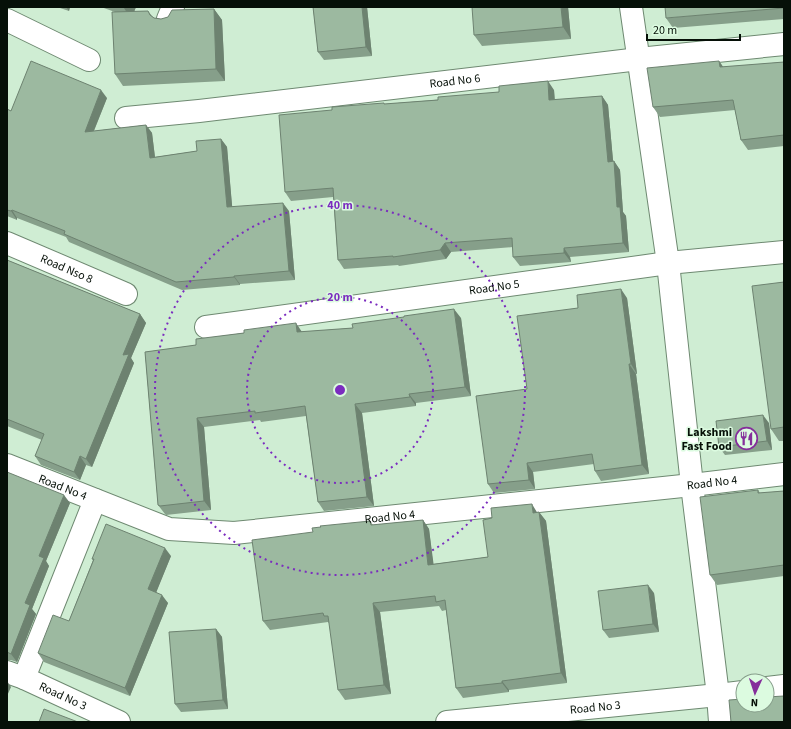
<svg xmlns="http://www.w3.org/2000/svg" width="791" height="729" viewBox="0 0 791 729" font-family="'Source Sans 3',sans-serif">
	<rect width="100%" height="100%" fill="#cfedd3"/>
	<g fill="none" stroke-linecap="round" stroke-linejoin="round">
		<defs>
			<g id="street">
				<path d="M 631,7 L 668,263 L 692,485 L 718,695 L 720,722"/>
				<path d="M 168,19 L 173,7"/>
				<path d="M 7,20 L 89,60"/>
				<path id="s1" d="M 126,118 L 199,111 L 639,59 L 784,44"/>
				<path id="s2" d="M 7,243 L 126,294"/>
				<path id="s3" d="M 206,327 L 668,263 L 784,252"/>
				<path id="s4" d="M 7,465 L 169,529 L 234,533 L 692,485 L 784,474"/>
				<path id="s5" d="M 7,672 L 24,678 L 119,722"/>
				<path d="M 24,678 L 95,500"/>
				<path d="M 767,688 L 784,686"/>
				<path id="s6" d="M 447,722 L 718,695 L 743,692"/>
			</g>
		</defs>
		<use href="#street" stroke="#6e8971" stroke-width="24"/>
		<use href="#street" stroke="#fff" stroke-width="22"/>
	</g>
	<path fill="#869f8a" d="M 57,7 L 70,7 L 69,11 Z
		M 101,7 L 136,7 L 134,12 L 148,11 L 152,16 L 154,18 L 161,19 L 214,9 L 222,20 L 225,81 L 123,86 L 115,74 L 115,12 Z
		M 313,7 L 367,7 L 372,56 L 324,60 L 318,52 Z
		M 568,7 L 571,39 L 482,46 L 474,35 Z
		M 784,7 L 784,19 L 673,28 L 666,18 Z
		M 719,61 L 723,67 L 784,62 L 784,146 L 748,150 L 741,140 L 735,110 L 660,117 L 653,107 Z
		M 554,90 L 555,100 L 602,96 L 608,105 L 613,161 L 614,161 L 620,170 L 623,212 L 626,216 L 629,252 L 570,257 L 571,262 L 520,266 L 513,257 L 513,247 L 451,252 L 446,259 L 399,266 L 398,265 L 344,269 L 338,260 L 333,197 L 291,201 L 285,192 L 332,110 L 385,104 Z
		M 107,98 L 94,131 L 146,125 L 152,133 L 155,157 L 197,151 L 221,139 L 227,147 L 232,207 L 289,211 L 295,280 L 240,284 L 240,285 L 182,290 L 69,242 L 66,237 L 17,218 L 17,220 L 7,216 L 7,109 L 11,111 Z
		M 7,260 L 140,314 L 146,323 L 131,358 L 134,363 L 92,467 L 86,465 L 80,480 L 41,465 L 35,456 L 42,440 L 7,426 Z
		M 784,282 L 784,441 L 779,441 L 771,429 Z
		M 627,298 L 637,374 L 636,374 L 649,474 L 601,481 L 595,471 L 594,464 L 533,472 L 535,489 L 494,493 L 488,484 L 527,389 L 578,308 Z
		M 461,318 L 471,396 L 416,403 L 416,406 L 362,413 L 374,506 L 324,511 L 318,502 L 306,416 L 261,422 L 260,420 L 204,427 L 211,510 L 166,515 L 165,514 L 158,505 L 145,352 L 301,332 L 353,328 Z
		M 769,423 L 772,450 L 725,455 L 719,447 Z
		M 7,472 L 70,503 L 46,561 L 49,566 L 32,609 L 36,614 L 17,662 L 11,660 L 7,660 Z
		M 758,490 L 760,493 L 784,491 L 784,576 L 717,585 L 710,575 Z
		M 537,512 L 539,512 L 546,521 L 567,683 L 509,690 L 509,692 L 463,698 L 456,688 L 446,610 L 442,611 L 439,606 L 380,612 L 391,694 L 345,700 L 338,690 L 330,624 L 328,622 L 270,630 L 263,621 L 313,532 L 370,521 L 373,525 L 423,520 L 429,529 L 433,564 L 488,557 Z
		M 171,556 L 156,592 L 168,603 L 130,696 L 44,662 L 38,653 L 69,621 L 93,560 L 92,559 Z
		M 654,593 L 659,632 L 609,638 L 603,630 Z
		M 216,629 L 222,637 L 228,709 L 181,712 L 175,704 Z"/>
	<path fill="#6d8270" d="M 66,7 L 70,7 L 69,11 Z
		M 125,7 L 136,7 L 131,19 L 124,8 Z
		M 362,7 L 367,7 L 372,56 L 366,47 Z
		M 561,7 L 568,7 L 571,39 L 563,27 Z
		M 214,9 L 222,20 L 225,81 L 216,69 Z
		M 719,61 L 726,71 L 720,67 Z
		M 548,81 L 554,90 L 555,109 L 549,100 Z
		M 101,90 L 107,98 L 90,140 L 85,132 Z
		M 602,96 L 608,105 L 614,171 L 608,162 Z
		M 146,125 L 152,133 L 156,166 L 150,158 Z
		M 221,139 L 227,147 L 233,216 L 227,207 Z
		M 614,161 L 620,170 L 623,212 L 626,216 L 629,252 L 623,243 L 617,207 Z
		M 283,203 L 289,211 L 295,280 L 289,271 Z
		M 12,210 L 17,218 L 17,220 L 11,211 Z
		M 445,243 L 451,252 L 446,259 L 440,250 Z
		M 564,248 L 570,257 L 571,262 L 564,253 Z
		M 234,276 L 240,284 L 240,285 L 234,277 Z
		M 621,289 L 627,298 L 637,374 L 631,364 Z
		M 454,309 L 461,318 L 471,396 L 465,387 Z
		M 140,314 L 146,323 L 131,358 L 134,363 L 92,467 L 86,459 L 123,355 Z
		M 296,323 L 302,332 L 297,332 Z
		M 629,364 L 636,374 L 649,474 L 642,465 Z
		M 409,394 L 416,403 L 416,406 L 410,397 Z
		M 355,404 L 362,413 L 374,506 L 367,497 Z
		M 763,415 L 769,423 L 772,450 L 767,441 Z
		M 197,418 L 204,427 L 211,510 L 204,501 Z
		M 80,456 L 86,465 L 80,480 L 74,472 Z
		M 527,463 L 533,472 L 535,489 L 529,480 Z
		M 64,495 L 70,503 L 46,561 L 49,566 L 32,609 L 36,614 L 17,662 L 11,654 L 39,556 Z
		M 532,504 L 538,514 L 533,513 Z
		M 539,512 L 546,521 L 567,683 L 561,673 Z
		M 423,520 L 429,529 L 435,575 L 428,565 Z
		M 165,548 L 171,556 L 154,598 L 148,589 Z
		M 648,585 L 654,593 L 659,632 L 653,624 Z
		M 162,595 L 168,603 L 130,696 L 125,688 Z
		M 373,603 L 380,612 L 391,694 L 384,685 Z
		M 216,629 L 222,637 L 228,709 L 223,700 Z
		M 7,681 L 11,687 L 7,696 Z
		M 502,681 L 509,690 L 509,692 L 502,683 Z"/>
	<path fill="#9cb9a0" stroke="#6d8270" d="M 313,7 L 362,7 L 366,47 L 318,52 Z
		M 472,7 L 561,7 L 563,27 L 474,35 Z
		M 665,7 L 784,7 L 784,8 L 666,18 Z
		M 214,9 L 216,69 L 115,74 L 112,12 L 148,11 L 150,15 L 154,18 L 161,19 L 168,17 L 172,10 Z
		M 31,61 L 101,90 L 85,132 L 146,125 L 150,158 L 197,151 L 196,141 L 221,139 L 227,207 L 283,203 L 289,271 L 234,276 L 234,277 L 176,282 L 64,234 L 65,231 L 12,210 L 11,211 L 7,210 L 7,109 L 11,111 Z
		M 719,61 L 720,67 L 784,62 L 784,135 L 741,140 L 733,100 L 653,107 L 647,68 Z
		M 548,81 L 549,100 L 602,96 L 608,162 L 614,161 L 617,207 L 620,207 L 623,243 L 564,248 L 564,253 L 513,257 L 512,238 L 445,243 L 440,250 L 393,257 L 393,256 L 338,260 L 333,188 L 285,192 L 279,115 L 332,110 L 332,107 L 384,103 L 384,104 L 438,100 L 438,97 L 499,92 L 499,86 Z
		M 7,260 L 140,314 L 123,355 L 129,354 L 86,459 L 80,456 L 74,472 L 35,456 L 44,434 L 7,419 Z
		M 784,282 L 784,427 L 771,429 L 752,286 Z
		M 621,289 L 631,364 L 629,364 L 642,465 L 595,471 L 592,454 L 527,463 L 529,480 L 488,484 L 476,396 L 527,389 L 517,316 L 578,308 L 577,295 Z
		M 454,309 L 465,387 L 409,394 L 410,397 L 355,404 L 367,497 L 318,502 L 305,406 L 255,413 L 255,411 L 197,418 L 204,501 L 160,506 L 158,505 L 145,352 L 196,345 L 196,339 L 244,333 L 244,330 L 296,323 L 297,332 L 353,328 L 352,324 L 404,317 L 404,316 Z
		M 763,415 L 767,441 L 719,447 L 716,421 Z
		M 7,472 L 64,495 L 39,556 L 44,558 L 25,603 L 30,605 L 11,654 L 7,652 Z
		M 758,490 L 758,493 L 784,491 L 784,565 L 710,575 L 700,497 Z
		M 532,504 L 533,513 L 539,512 L 561,673 L 502,681 L 502,683 L 456,688 L 445,600 L 436,602 L 435,596 L 373,603 L 384,685 L 338,690 L 328,616 L 324,616 L 323,613 L 263,621 L 252,540 L 313,532 L 312,528 L 321,527 L 320,526 L 370,521 L 371,525 L 423,520 L 428,565 L 488,557 L 483,520 L 492,518 L 491,508 Z
		M 106,524 L 165,548 L 148,589 L 162,595 L 125,688 L 38,653 L 53,615 L 69,621 L 94,559 L 92,559 Z
		M 648,585 L 653,624 L 603,630 L 598,591 Z
		M 216,629 L 223,700 L 175,704 L 169,632 Z
		M 784,696 L 784,722 L 731,722 L 729,700 L 743,699 L 743,705 L 767,705 L 767,697 Z
		M 44,709 L 78,722 L 39,722 Z"/>
	<g fill="none" stroke="#7b2cbf" stroke-width="2" stroke-dasharray="2 4">
		<circle cx="340" cy="390" r="93"/>
		<circle cx="340" cy="390" r="185"/>
	</g>
	<defs>
		<symbol id="restaurant-ring" viewBox="-11 -11 22 22"><circle r="9.5" fill="#dcfbe0" stroke="#852e9b" stroke-width="1.5"/><path d="M-5-6h1v4h1v-4h1v4h1v-4h1v5L-1.5 .5V6h-2V.5L-5-1ZM5-6V6H3V1.5H1.5Q1.5-4 5-6Z" fill="#852e9b"/></symbol>
	</defs>
	<g fill-rule="evenodd">
		<use href="#restaurant-ring" x="734" y="426" width="25" height="25"/>
	</g>
	<g text-anchor="middle" stroke-width="3" stroke-linejoin="round" paint-order="stroke">
		<g font-size="12" fill="#061008" stroke="#dcfbe0">
			<text dy="4" stroke="none"><textPath href="#s1" startOffset="331">Road No 6</textPath></text>
			<text dy="4" stroke="none"><textPath href="#s2" startOffset="65">Road Nso 8</textPath></text>
			<text dy="4" stroke="none"><textPath href="#s3" startOffset="291">Road No 5</textPath></text>
			<text dy="4" stroke="none"><textPath href="#s4" startOffset="720">Road No 4</textPath></text>
			<text dy="4" stroke="none"><textPath href="#s4" startOffset="60">Road No 4</textPath></text>
			<text dy="4" stroke="none"><textPath href="#s4" startOffset="396">Road No 4</textPath></text>
			<text dy="4" stroke="none"><textPath href="#s5" startOffset="61">Road No 3</textPath></text>
			<text dy="4" stroke="none"><textPath href="#s6" startOffset="149">Road No 3</textPath></text>
		</g>
		<g font-size="12" font-weight="bold" fill="#061008" stroke="#dcfbe0" text-anchor="end">
			<text x="732" y="436">Lakshmi<tspan x="732" dy="14">Fast Food</tspan></text>
		</g>
	</g>
	<circle cx="340" cy="390" r="6" fill="#7b2cbf" stroke="#dcfbe0" stroke-width="2"/>
	<g font-size="12" text-anchor="middle" font-weight="bold" fill="#7b2cbf" stroke="#dcfbe0" stroke-width="3" stroke-linejoin="round" paint-order="stroke">
		<text x="340" y="209">40 m</text>
		<text x="340" y="301">20 m</text>
	</g>
	<rect width="791" height="729" fill="none" stroke="#061008" stroke-width="16"/>
	<g transform="translate(755 693) rotate(183)"><circle r="19" fill="#dcfbe0" stroke="#869d8a"/>
	<path d="M0-3L7 15L0 10L-7 15Z" fill="#852e9b"/>
	<text y="-6" font-size="11" font-weight="bold" text-anchor="middle" fill="#061008">N</text>
	</g>
	<path d="M647 34v6h93v-6" fill="none" stroke="#061008" stroke-width="2"/>
	<text x="653" y="34" font-size="12" fill="#061008" stroke="#dcfbe0" stroke-width="3" paint-order="stroke">20 m</text>
</svg>
